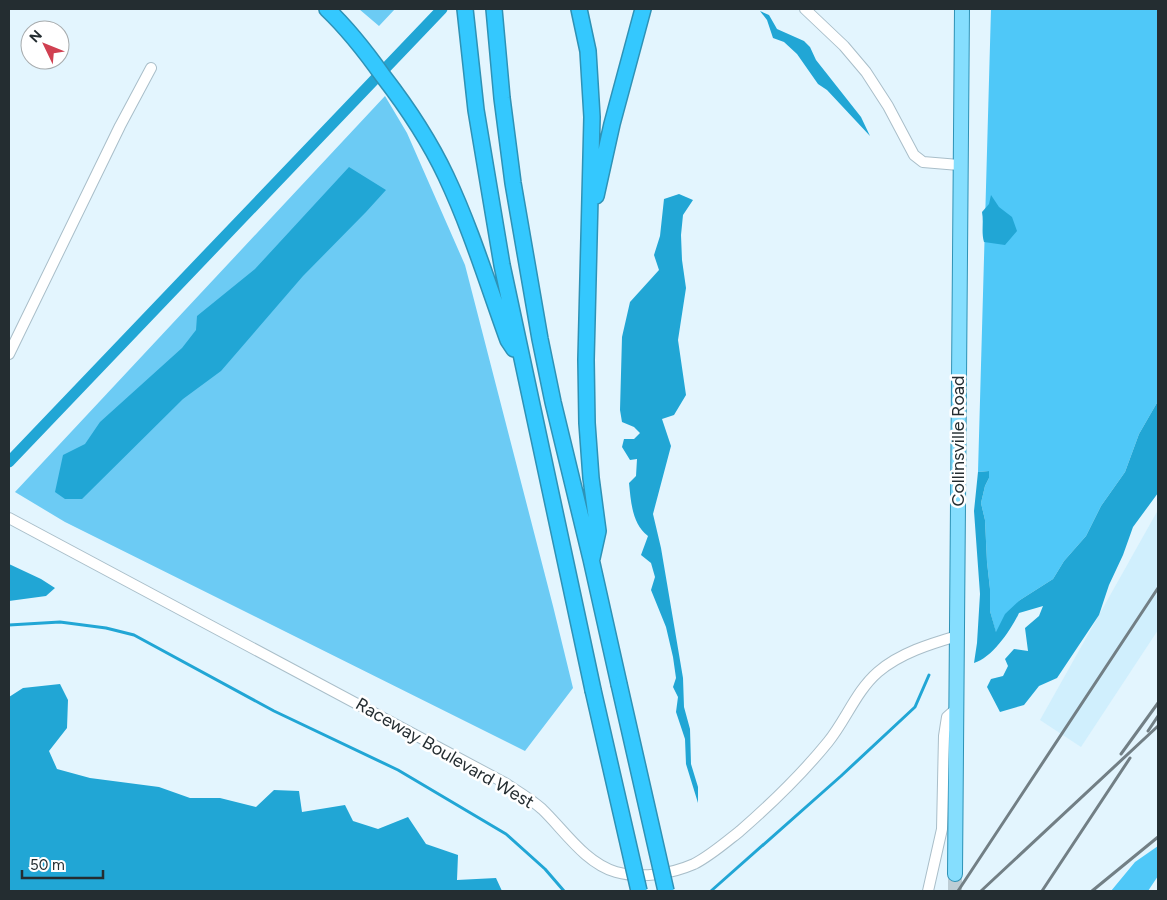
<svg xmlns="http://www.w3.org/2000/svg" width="1167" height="900" viewBox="0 0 1167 900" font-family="Figtree,sans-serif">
	<rect width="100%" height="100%" fill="#e3f5fe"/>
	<path fill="#d0effd" d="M 1158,510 L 1158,630 L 1081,747 L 1040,720 Z"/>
	<path fill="#6ccbf4" d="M 359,9 L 395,9 L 379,26 Z
		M 385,96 L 407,133 L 465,265 L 553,606 L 573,688 L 525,751 L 65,522 L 15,492 Z"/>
	<path fill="#4fc8f8" d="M 991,9 L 1158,9 L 1158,401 L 1139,434 L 1125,472 L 1101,506 L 1086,536 L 1064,561 L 1053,579 L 1020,600 L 996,633 L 990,611 L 990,589 L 987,562 L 985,520 L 981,503 L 985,486 L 989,478 L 989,471 L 978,472 Z
		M 1158,846 L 1158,876 L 1148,891 L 1111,891 L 1135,862 Z"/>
	<path fill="#21a6d5" d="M 760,11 L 769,15 L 777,29 L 804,41 L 810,47 L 816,60 L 861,117 L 870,136 L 827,90 L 818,84 L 797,54 L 784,42 L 773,38 L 767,20 Z
		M 349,167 L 386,190 L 366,212 L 303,276 L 221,371 L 183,399 L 82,499 L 65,499 L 55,492 L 63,455 L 85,444 L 100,422 L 182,348 L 196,330 L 197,316 L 255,269 Z
		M 679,194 L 693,200 L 683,215 L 681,235 L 682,260 L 686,288 L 678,340 L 686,395 L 674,415 L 662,419 L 671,446 L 653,514 L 661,548 L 683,678 L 684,707 L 690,729 L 691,764 L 698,787 L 698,803 L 686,764 L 685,739 L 676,712 L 678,697 L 673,687 L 676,678 L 673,657 L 666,627 L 651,590 L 655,577 L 651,563 L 641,555 L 648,536 C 632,524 631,502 629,483 L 636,476 L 637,459 L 630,460 L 622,447 L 624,439 L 634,439 L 640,433 L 634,427 L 622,422 L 620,410 L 622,337 L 630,302 L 659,270 L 654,255 L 660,236 L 664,199 Z
		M 991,195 L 999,207 L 1012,217 L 1017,231 L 1005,245 L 984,242 C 981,231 984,223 982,212 L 989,204 Z
		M 1158,401 L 1158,493 L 1133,527 L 1123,555 L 1109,585 L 1099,615 L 1057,678 L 1039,686 L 1024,705 L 1000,712 L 987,687 L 991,679 L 1003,676 L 1008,666 L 1005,659 L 1014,649 L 1028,651 L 1025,628 L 1039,616 L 1043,606 L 1019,613 C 1011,630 992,658 974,663 L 977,643 L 980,594 L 974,511 L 978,472 L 989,471 L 989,478 L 985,486 L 981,503 L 985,520 L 987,562 L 990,589 L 990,611 L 996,632 L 1005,614 L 1020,600 L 1053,579 L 1064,561 L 1086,536 L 1101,506 L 1125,472 L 1139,434 Z
		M 9,564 L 41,579 L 55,588 L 46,596 L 9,601 Z
		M 60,684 L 68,700 L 67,728 L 49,751 L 57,769 L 90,778 L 159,787 L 190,798 L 220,798 L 256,807 L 274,790 L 299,791 L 302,812 L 345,805 L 353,821 L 378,829 L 408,817 L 426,844 L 458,855 L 457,880 L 496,878 L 502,891 L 9,891 L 9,697 L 23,688 Z"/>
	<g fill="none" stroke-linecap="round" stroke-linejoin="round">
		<path stroke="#21a6d5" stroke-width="3" d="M 9,625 L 60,622 L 106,628 L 134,635 L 274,711 L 398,770 L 506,834 L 545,869 L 564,891
			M 711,891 L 841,776 L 915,707 L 929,675"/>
		<path stroke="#21a6d5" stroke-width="11" d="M 9,462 L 442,9"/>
		<path stroke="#bdcdd5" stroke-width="14" stroke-dasharray="14 7" stroke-linecap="butt" d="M 955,891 L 955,874"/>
		<defs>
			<path id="minor" d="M 805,9 L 844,46 L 866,72 L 888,106 L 914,155 L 923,162 L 959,165
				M 9,354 L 120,126 L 151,68
				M 9,518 L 505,783 C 517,791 531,799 542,809 C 564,830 585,863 616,872 C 641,879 671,874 694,864 C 710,856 726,842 740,831 C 771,804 802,774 828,742 C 846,720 856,691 878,672 C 900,653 930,644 957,636
				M 928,891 L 942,829 L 944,736 L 947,717 L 956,709"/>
			<path id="major" d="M 955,874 L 962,9"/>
			<path id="highway" d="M 327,9 C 348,29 366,52 383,76 C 407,107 429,140 446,176 C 471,229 488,285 508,340 L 514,349
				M 465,9 L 476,110 L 502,265 L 593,690
				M 494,9 L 502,98 L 513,183 L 540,339 L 553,402 L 591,559 L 619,684
				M 579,9 L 588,51 L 592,117 L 586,360 L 587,423 L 591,478 L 598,531 L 592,558
				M 596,196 L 612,124 L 643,9"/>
		</defs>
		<use href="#minor" stroke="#a9bec9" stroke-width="12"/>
		<use href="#major" stroke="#2e92b6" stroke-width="16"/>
		<use href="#highway" stroke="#2e92b6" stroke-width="18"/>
		<use href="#minor" stroke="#fff" stroke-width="10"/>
		<use href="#major" stroke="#85defe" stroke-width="14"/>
		<use href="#highway" stroke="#34c8fe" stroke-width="15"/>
		<path stroke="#727f85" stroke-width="3" d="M 1148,731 L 1158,716
			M 1121,754 L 1158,703
			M 958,891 L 1158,588
			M 981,891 L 1158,726
			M 1042,891 L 1130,758
			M 1092,891 L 1158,837"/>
		<defs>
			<path id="highway-bridge" d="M 619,684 L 666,891
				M 593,690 L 639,891"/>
		</defs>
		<use href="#highway-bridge" stroke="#2e92b6" stroke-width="18" stroke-linecap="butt"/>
		<use href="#highway-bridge" stroke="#34c8fe" stroke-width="15"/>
	</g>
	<g text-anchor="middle" stroke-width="5" stroke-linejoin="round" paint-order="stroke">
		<g font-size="18" fill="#242d31" stroke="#fff">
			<text transform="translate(958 441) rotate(-90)" y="6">Collinsville Road</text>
			<text transform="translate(445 753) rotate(30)" y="6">Raceway Boulevard West</text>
		</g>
	</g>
	<rect width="1167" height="900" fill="none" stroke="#242d31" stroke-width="20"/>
	<g transform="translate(45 45) rotate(313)"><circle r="24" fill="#ffffff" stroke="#a7abad"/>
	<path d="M0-4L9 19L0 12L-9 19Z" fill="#d04051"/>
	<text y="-8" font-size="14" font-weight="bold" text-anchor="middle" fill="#242d31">N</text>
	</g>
	<path d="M22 870v8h81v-8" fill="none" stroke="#242d31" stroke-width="2.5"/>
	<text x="30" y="870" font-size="15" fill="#242d31" stroke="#ffffff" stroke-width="4" paint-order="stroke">50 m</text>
</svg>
